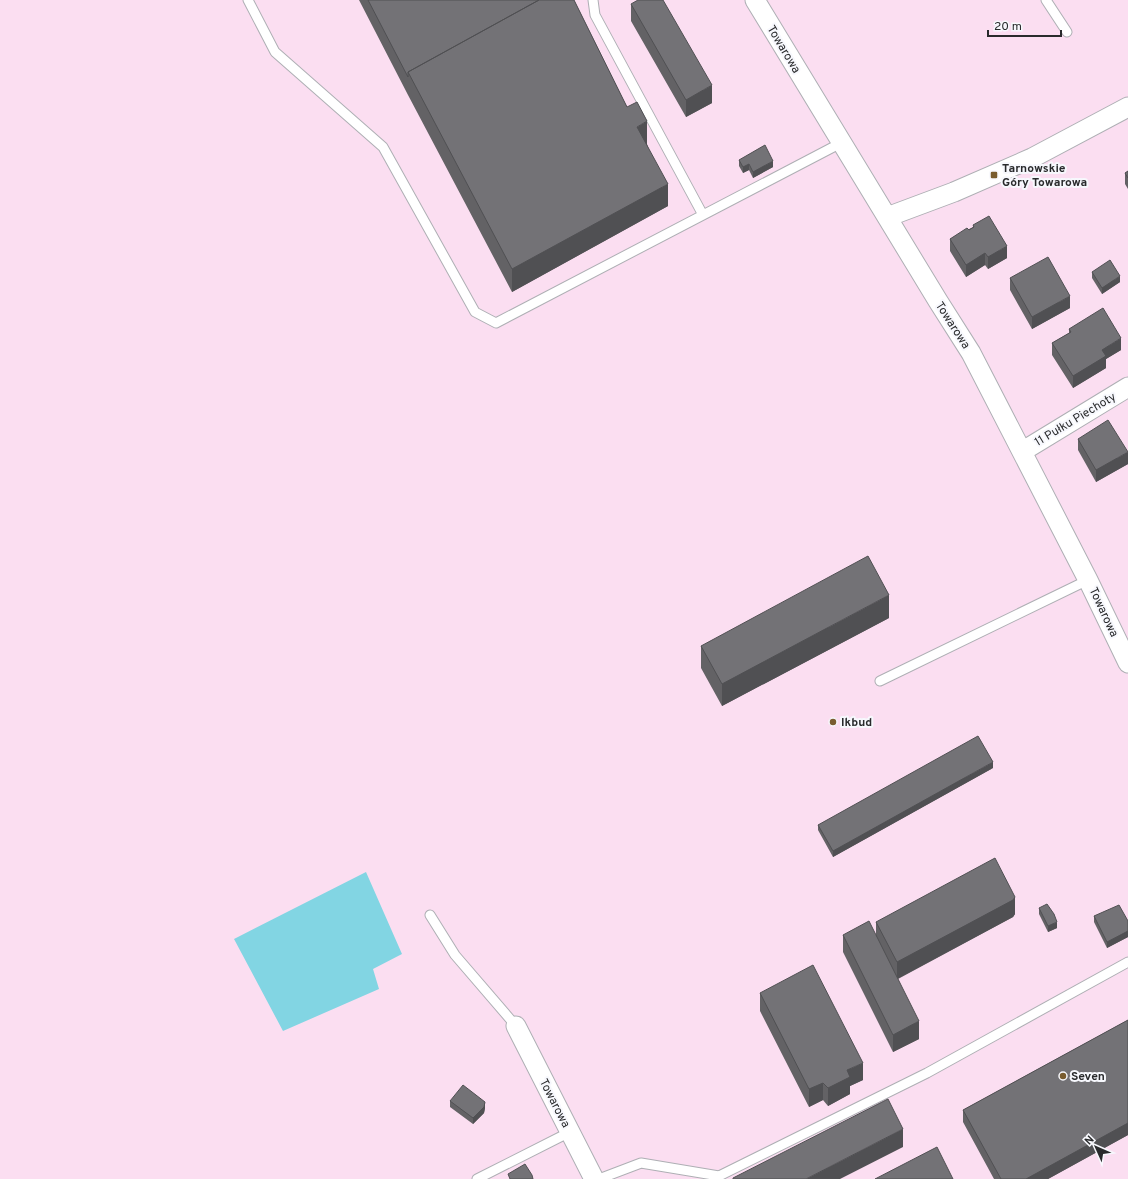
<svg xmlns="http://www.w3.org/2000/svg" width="1128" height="1179" viewBox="0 0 1128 1179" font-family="Overpass,sans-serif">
	<rect width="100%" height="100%" fill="#f7f8fd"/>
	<path fill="#fbdef1" d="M 0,0 L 1128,0 L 1128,1179 L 0,1179 Z"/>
	<path fill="#82d5e3" d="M 366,872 L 402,954 L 373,969 L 379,989 L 283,1031 L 234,939 Z"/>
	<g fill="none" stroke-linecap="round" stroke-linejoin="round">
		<defs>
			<path id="service" d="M 248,0 L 275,52 L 383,147 L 475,312 L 496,323 L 841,143
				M 593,0 L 595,15 L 703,215
				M 1046,0 L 1067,32
				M 880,681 L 1088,580
				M 430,915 L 455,955 L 516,1026
				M 477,1179 L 570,1132
				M 599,1179 L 641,1163 L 719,1176 L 927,1073 L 1128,962"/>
			<path id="minor" d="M 755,0 L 938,301 L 971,353 L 1088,580 L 1128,663
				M 887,217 L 954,192 L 1032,158 L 1128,107
				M 1023,451 L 1128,387
				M 516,1026 L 594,1179"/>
		</defs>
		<use href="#service" stroke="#aeafb4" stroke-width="11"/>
		<use href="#minor" stroke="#aeafb4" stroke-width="21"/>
		<use href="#service" stroke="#fff" stroke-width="9"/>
		<use href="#minor" stroke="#fff" stroke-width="19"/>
	</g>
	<path fill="#636265" d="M 359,0 L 574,0 L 627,107 L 647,144 L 668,206 L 512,292 L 408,95 Z
		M 631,4 L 712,103 L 686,117 L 631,21 Z
		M 739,160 L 773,167 L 753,178 L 749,170 L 743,173 L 739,166 Z
		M 1128,171 L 1128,189 L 1125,184 L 1125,173 Z
		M 973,225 L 1007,258 L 988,269 L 985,265 L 966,277 L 950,251 L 950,239 L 973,227 Z
		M 1092,272 L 1120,282 L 1102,294 L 1092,278 Z
		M 1010,278 L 1070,308 L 1032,329 L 1010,290 Z
		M 1069,329 L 1121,350 L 1106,359 L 1106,368 L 1073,388 L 1052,355 L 1052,343 L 1069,333 Z
		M 1078,439 L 1128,464 L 1096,482 L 1078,450 Z
		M 889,618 L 722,706 L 701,668 L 701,646 Z
		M 993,768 L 833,857 L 818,830 L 818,825 Z
		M 1039,908 L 1057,928 L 1048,932 L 1039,914 Z
		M 1015,914 L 1013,917 L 898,979 L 919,1039 L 893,1052 L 843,952 L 843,935 L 876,936 L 876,922 Z
		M 1094,916 L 1128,921 L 1128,937 L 1107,948 L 1094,922 Z
		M 760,993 L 863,1080 L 850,1086 L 850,1094 L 828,1106 L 823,1100 L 809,1107 L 760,1011 Z
		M 1128,1020 L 1128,1135 L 1048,1179 L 994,1179 L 963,1122 L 963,1110 Z
		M 450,1101 L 485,1108 L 484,1113 L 473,1124 L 450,1107 Z"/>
	<path fill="#505053" d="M 712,85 L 712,103 L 686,117 L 686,100 Z
		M 647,121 L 647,144 L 637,149 L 637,127 Z
		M 773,161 L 773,167 L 753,178 L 753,172 Z
		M 749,164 L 749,170 L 743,173 L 743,167 Z
		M 668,184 L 668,206 L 512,292 L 512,269 Z
		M 1007,246 L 1007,258 L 988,269 L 988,257 Z
		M 985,253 L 985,265 L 966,277 L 966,265 Z
		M 1120,276 L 1120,282 L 1102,294 L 1102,288 Z
		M 1070,296 L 1070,308 L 1032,329 L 1032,317 Z
		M 1121,338 L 1121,350 L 1106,359 L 1106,368 L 1073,388 L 1073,376 L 1102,350 Z
		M 1128,452 L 1128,464 L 1096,482 L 1096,470 Z
		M 889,595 L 889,618 L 722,706 L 722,684 Z
		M 993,762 L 993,768 L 833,857 L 833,851 Z
		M 1015,897 L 1015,914 L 1013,917 L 897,979 L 897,962 Z
		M 1057,922 L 1057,928 L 1048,932 L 1048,926 Z
		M 1128,931 L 1128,937 L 1107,948 L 1107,942 Z
		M 919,1021 L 919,1039 L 893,1052 L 893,1035 Z
		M 863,1063 L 863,1080 L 850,1086 L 850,1094 L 828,1106 L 828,1088 L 847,1070 Z
		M 823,1083 L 823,1100 L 809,1107 L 809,1089 Z
		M 485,1102 L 485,1108 L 484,1113 L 473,1124 L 473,1118 Z
		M 1128,1123 L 1128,1135 L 1048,1179 L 1026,1179 Z
		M 903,1129 L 903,1147 L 840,1179 L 806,1179 Z"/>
	<path fill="#737276" stroke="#505053" d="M 368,0 L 539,0 L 408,72 L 408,77 Z
		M 539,0 L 574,0 L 627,107 L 637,102 L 647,121 L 637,127 L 668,184 L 512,269 L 408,72 Z
		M 638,0 L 663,0 L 712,85 L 686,100 L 631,4 Z
		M 765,145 L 773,161 L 753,172 L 749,164 L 743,167 L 739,160 Z
		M 1128,171 L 1128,178 L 1125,173 Z
		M 989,216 L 1007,246 L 988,257 L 985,253 L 966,265 L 950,239 L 967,228 L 969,230 L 974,227 L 973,225 Z
		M 1048,257 L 1070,296 L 1032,317 L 1010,278 Z
		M 1110,260 L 1120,276 L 1102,288 L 1092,272 Z
		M 1103,308 L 1121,338 L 1102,350 L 1106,356 L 1073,376 L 1052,343 L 1071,332 L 1069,329 Z
		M 1108,420 L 1128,452 L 1096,470 L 1078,439 Z
		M 868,556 L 889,595 L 722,684 L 701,646 Z
		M 978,736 L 993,762 L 833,851 L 818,825 Z
		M 995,858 L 1015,897 L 1013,900 L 897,962 L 876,922 Z
		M 1047,904 L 1054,914 L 1057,922 L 1048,926 L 1039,908 Z
		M 1119,905 L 1128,921 L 1128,931 L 1107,942 L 1094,916 Z
		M 869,921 L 919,1021 L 893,1035 L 843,935 Z
		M 813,965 L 863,1063 L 847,1070 L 850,1077 L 828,1088 L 823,1083 L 809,1089 L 760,993 Z
		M 1128,1020 L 1128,1123 L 1026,1179 L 1001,1179 L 963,1110 Z
		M 463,1085 L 485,1102 L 484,1107 L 473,1118 L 450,1101 Z
		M 888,1099 L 903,1129 L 806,1179 L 733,1179 L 733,1178 Z
		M 937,1147 L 953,1179 L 875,1179 Z
		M 525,1164 L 532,1175 L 533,1179 L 510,1179 L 508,1174 Z"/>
	<g fill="#795c2f" stroke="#f7f8fd" stroke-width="1.5">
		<rect x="990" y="171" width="8" height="8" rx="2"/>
		<circle cx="833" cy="722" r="4"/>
		<circle cx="1063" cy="1076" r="4"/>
	</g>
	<g text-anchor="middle" stroke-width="4" stroke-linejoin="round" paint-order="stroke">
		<g font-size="12" fill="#292a2c" stroke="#f7f8fd">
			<text transform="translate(784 49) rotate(59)" y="4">Towarowa</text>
			<text transform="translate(953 325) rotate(57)" y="4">Towarowa</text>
			<text transform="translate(1075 419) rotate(-31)" y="4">11 Pułku Piechoty</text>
			<text transform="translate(1104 612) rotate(65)" y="4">Towarowa</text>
			<text transform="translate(555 1103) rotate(63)" y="4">Towarowa</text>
		</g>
		<g font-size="12" font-weight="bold" fill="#292a2c" stroke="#f7f8fd" text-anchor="start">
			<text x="1002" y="172">Tarnowskie<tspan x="1002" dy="14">Góry Towarowa</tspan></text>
			<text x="841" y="726">Ikbud</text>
			<text x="1071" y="1080">Seven</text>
		</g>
	</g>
	<g transform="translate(1096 1147) rotate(315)" stroke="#f7f8fd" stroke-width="3" paint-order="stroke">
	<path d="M0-3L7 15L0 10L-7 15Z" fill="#292a2c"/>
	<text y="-6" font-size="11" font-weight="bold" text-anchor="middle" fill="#292a2c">N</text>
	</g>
	<path d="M988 30v6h73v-6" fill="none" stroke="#292a2c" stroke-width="2"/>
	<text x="994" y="30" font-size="12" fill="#292a2c" stroke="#f7f8fd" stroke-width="3" paint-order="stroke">20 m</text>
</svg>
